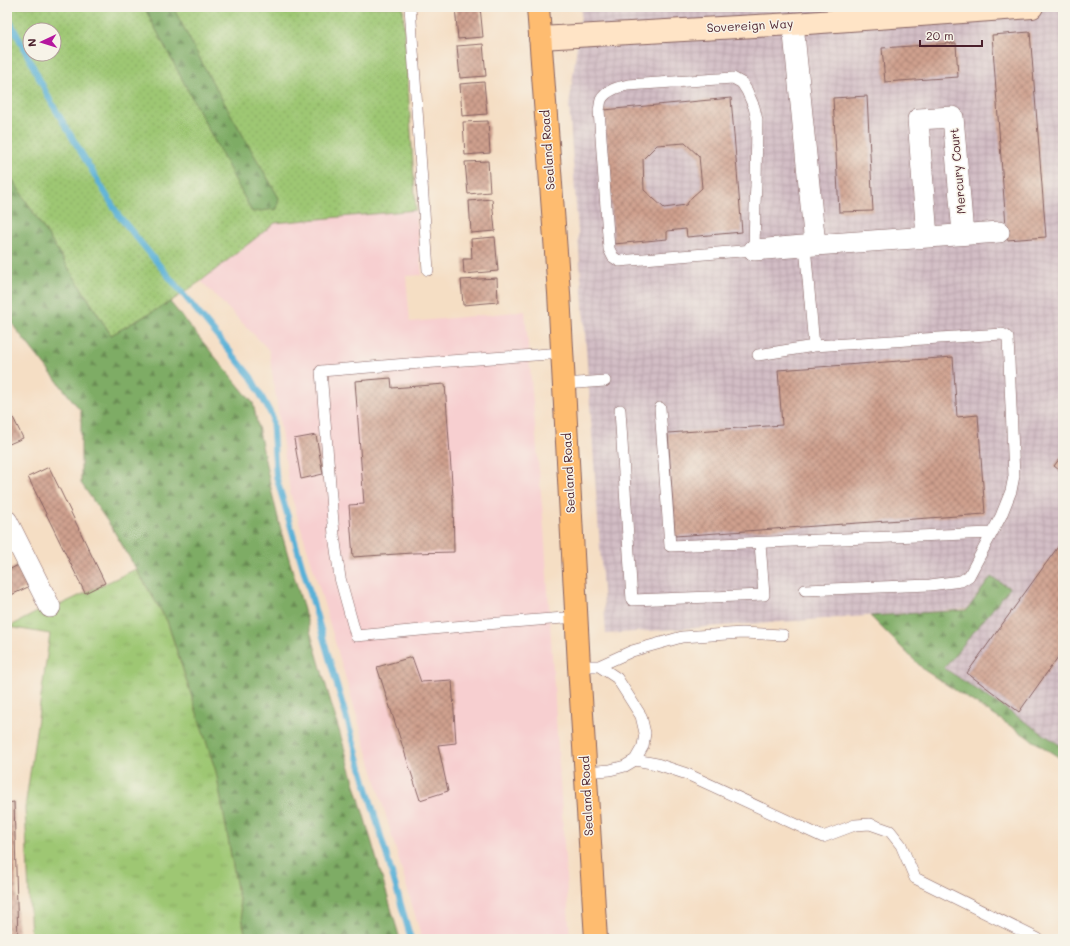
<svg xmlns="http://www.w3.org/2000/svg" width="1070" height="946" viewBox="0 0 1070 946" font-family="Mali,sans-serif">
	<defs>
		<pattern id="industrial-grid" width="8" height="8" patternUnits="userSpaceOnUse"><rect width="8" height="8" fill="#d2bdc5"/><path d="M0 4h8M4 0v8" fill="none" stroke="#b6a2a9"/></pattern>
		<pattern id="grass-dots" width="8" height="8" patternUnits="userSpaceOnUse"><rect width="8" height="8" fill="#9ec773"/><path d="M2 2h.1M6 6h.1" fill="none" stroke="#8aaa64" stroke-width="1.8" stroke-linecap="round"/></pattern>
		<pattern id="forest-firs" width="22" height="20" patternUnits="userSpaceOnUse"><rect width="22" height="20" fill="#7eac65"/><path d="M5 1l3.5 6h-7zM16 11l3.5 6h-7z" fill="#698b53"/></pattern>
		<pattern id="park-tufts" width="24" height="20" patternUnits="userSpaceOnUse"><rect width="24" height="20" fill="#9ec773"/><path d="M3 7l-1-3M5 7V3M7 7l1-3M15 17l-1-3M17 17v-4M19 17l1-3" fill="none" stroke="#8aaa64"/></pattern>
		<pattern id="building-cross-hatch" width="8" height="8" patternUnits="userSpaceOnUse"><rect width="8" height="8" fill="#cfa08e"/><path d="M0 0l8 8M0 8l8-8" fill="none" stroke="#aa8274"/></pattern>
	</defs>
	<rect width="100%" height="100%" fill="#f7f3e8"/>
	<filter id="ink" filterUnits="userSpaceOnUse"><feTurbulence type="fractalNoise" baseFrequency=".025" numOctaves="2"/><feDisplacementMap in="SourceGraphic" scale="8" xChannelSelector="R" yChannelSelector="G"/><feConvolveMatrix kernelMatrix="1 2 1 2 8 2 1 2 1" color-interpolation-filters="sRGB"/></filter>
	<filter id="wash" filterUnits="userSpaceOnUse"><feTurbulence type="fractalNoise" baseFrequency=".012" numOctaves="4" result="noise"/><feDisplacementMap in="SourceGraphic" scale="16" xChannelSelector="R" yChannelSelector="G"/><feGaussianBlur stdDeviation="0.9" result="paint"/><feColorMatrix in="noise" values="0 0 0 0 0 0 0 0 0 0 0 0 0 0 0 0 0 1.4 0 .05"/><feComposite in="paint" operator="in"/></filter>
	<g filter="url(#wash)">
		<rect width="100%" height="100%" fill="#f5dec4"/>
		<path fill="#f7cfd0" d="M 416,210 L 422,275 L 406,276 L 410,322 L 525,311 L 544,528 L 570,939 L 422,939 L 319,587 L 290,492 L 269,350 L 201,281 L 275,223 Z"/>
		<path fill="url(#industrial-grid)" d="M 582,7 L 1063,7 L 1063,747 L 944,668 L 1010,588 L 991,577 L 967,609 L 606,634 L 569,106 Z"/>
		<path fill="url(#grass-dots)" stroke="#74734f" fill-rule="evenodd" d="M 7,7 L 403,7 L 416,210 L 275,223 L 201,281 L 170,302 L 111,335 L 7,171 ZM 30,30 L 54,30 L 54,54 L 30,54 Z"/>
		<path fill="url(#forest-firs)" stroke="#646648" d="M 144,7 L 173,7 L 210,78 L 279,198 L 277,209 L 252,212 Z
			M 7,171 L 111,335 L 170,302 L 253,403 L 272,493 L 283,538 L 400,939 L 246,939 L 216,773 L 167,621 L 112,528 L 81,483 L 81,411 L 15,328 L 7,313 Z
			M 991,577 L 1010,588 L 944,668 L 1063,747 L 1063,760 L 924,670 L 870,616 L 967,610 Z"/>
		<path fill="url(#park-tufts)" stroke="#74734f" d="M 136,569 L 167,621 L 216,772 L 246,939 L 31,939 L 25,808 L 50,634 L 9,627 L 43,609 L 64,603 Z"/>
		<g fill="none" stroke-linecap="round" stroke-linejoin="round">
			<path stroke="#5ab1d7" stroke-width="6" d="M 7,15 L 51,102 L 119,216 L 251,377 L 272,416 L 276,476 L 411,939"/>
		</g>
		<g id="blocks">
			<path fill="url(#building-cross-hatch)" fill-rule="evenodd" d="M 455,7 L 480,7 L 483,37 L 458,39 Z
				M 1030,32 L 1046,237 L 1007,240 L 992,35 Z
				M 956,43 L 958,77 L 885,82 L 882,48 Z
				M 483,44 L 486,76 L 460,78 L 457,46 Z
				M 484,82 L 487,114 L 462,116 L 460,84 Z
				M 867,96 L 873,211 L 839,212 L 833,98 Z
				M 731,98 L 742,232 L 687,237 L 686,229 L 667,231 L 667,239 L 614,244 L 604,110 ZM 685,143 L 699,156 L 702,188 L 692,197 L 686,205 L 664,208 L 644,190 L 643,159 L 657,145 Z
				M 488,121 L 490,153 L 465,155 L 463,122 Z
				M 488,161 L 490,192 L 468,194 L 465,162 Z
				M 492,199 L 495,231 L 471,233 L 469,201 Z
				M 495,237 L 498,271 L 464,274 L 463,259 L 472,259 L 471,239 Z
				M 497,278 L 498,302 L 463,305 L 461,280 Z
				M 953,357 L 957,417 L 978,415 L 985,514 L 675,536 L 668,433 L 782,425 L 778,370 Z
				M 391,378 L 392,388 L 445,384 L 453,497 L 454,552 L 412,553 L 353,557 L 349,505 L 364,504 L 355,381 Z
				M 7,405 L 23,438 L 7,445 Z
				M 316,435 L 323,474 L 301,479 L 294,439 Z
				M 1063,454 L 1063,473 L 1054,466 Z
				M 49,467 L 105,583 L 85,593 L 28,477 Z
				M 1060,544 L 1063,547 L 1063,650 L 1019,712 L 967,673 Z
				M 18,565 L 28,587 L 7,597 L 7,571 Z
				M 412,657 L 421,682 L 452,680 L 456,743 L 438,745 L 448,791 L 420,800 L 377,667 Z
				M 14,802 L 18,939 L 7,939 L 7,803 Z"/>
		</g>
	</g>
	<g filter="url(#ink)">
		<use href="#blocks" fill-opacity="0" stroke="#866261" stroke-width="1"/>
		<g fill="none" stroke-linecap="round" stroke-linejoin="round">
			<defs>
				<path id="lane" d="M 410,7 L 428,270
					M 733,78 L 742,83 L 747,91 L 754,107 L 757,120 L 756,185 L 755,204 L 754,250 L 619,261 L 613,257 L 609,249 L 599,110 C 600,107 600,103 601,100 C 606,90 619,87 628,85 Z
					M 805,246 L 814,346
					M 563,353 L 407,364 L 321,371 L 334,535 L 340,578 L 356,636 L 486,624 L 577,617
					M 758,355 L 814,346 L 1002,334 L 1006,336 L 1008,338 L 1014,476 L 1011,491 L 1001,516 L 969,576 L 961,581 L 930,585 L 805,590
					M 564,384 L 605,381
					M 660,408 L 670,546 L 991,533
					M 620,410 L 632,600 L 764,595 L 760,543
					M 579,666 L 599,666 L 632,651 L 682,637 L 742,633 L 783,635
					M 599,666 L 617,678 L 641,716 L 645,733 L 643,746 L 635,760
					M 585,772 L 610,770 L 625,766 L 635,760 L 657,764 L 687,774 L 823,837 L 855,825 L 870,824 L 890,831 L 901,845 L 915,878 L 1038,939"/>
				<path id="street" d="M 793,24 L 815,245
					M 927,237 L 918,119 L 953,117 L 963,234
					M 754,250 L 815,245 L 999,232
					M 7,521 L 50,607"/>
				<path id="secondary" d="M 540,38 L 793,24 L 1032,7"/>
				<path id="primary" d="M 538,7 L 559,293 L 579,666 L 596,939"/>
			</defs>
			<use href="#lane" stroke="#866261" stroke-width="12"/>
			<use href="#street" stroke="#866261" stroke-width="22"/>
			<use href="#secondary" stroke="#866261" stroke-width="24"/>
			<use href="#primary" stroke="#866261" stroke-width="24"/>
			<use href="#lane" stroke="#fff" stroke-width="11"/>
			<use href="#street" stroke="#fff" stroke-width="21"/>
			<use href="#secondary" stroke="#ffe4c6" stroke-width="22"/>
			<use href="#primary" stroke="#febc70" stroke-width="22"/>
		</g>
	</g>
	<g text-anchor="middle" stroke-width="3" stroke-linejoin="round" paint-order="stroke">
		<g font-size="12" fill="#4a1f2b" stroke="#f7f3e8">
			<text transform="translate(750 26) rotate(-3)" y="4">Sovereign Way</text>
			<text transform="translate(548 150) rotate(-94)" y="4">Sealand Road</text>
			<text transform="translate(958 171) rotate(-95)" y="4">Mercury Court</text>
			<text transform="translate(569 473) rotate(-93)" y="4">Sealand Road</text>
			<text transform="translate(587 796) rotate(-93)" y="4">Sealand Road</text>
		</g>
	</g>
	<rect width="1070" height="946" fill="none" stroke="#f7f3e8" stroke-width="24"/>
	<g transform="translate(42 42) rotate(266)"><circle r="19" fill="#f7f3e8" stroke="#b29e9c"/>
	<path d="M0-3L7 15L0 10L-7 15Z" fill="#b5179e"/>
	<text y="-6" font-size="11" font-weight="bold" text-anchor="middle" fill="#4a1f2b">N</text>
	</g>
	<path d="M920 40v6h62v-6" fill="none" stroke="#4a1f2b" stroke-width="2"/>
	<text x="926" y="40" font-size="12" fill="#4a1f2b" stroke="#f7f3e8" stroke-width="3" paint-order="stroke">20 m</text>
</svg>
